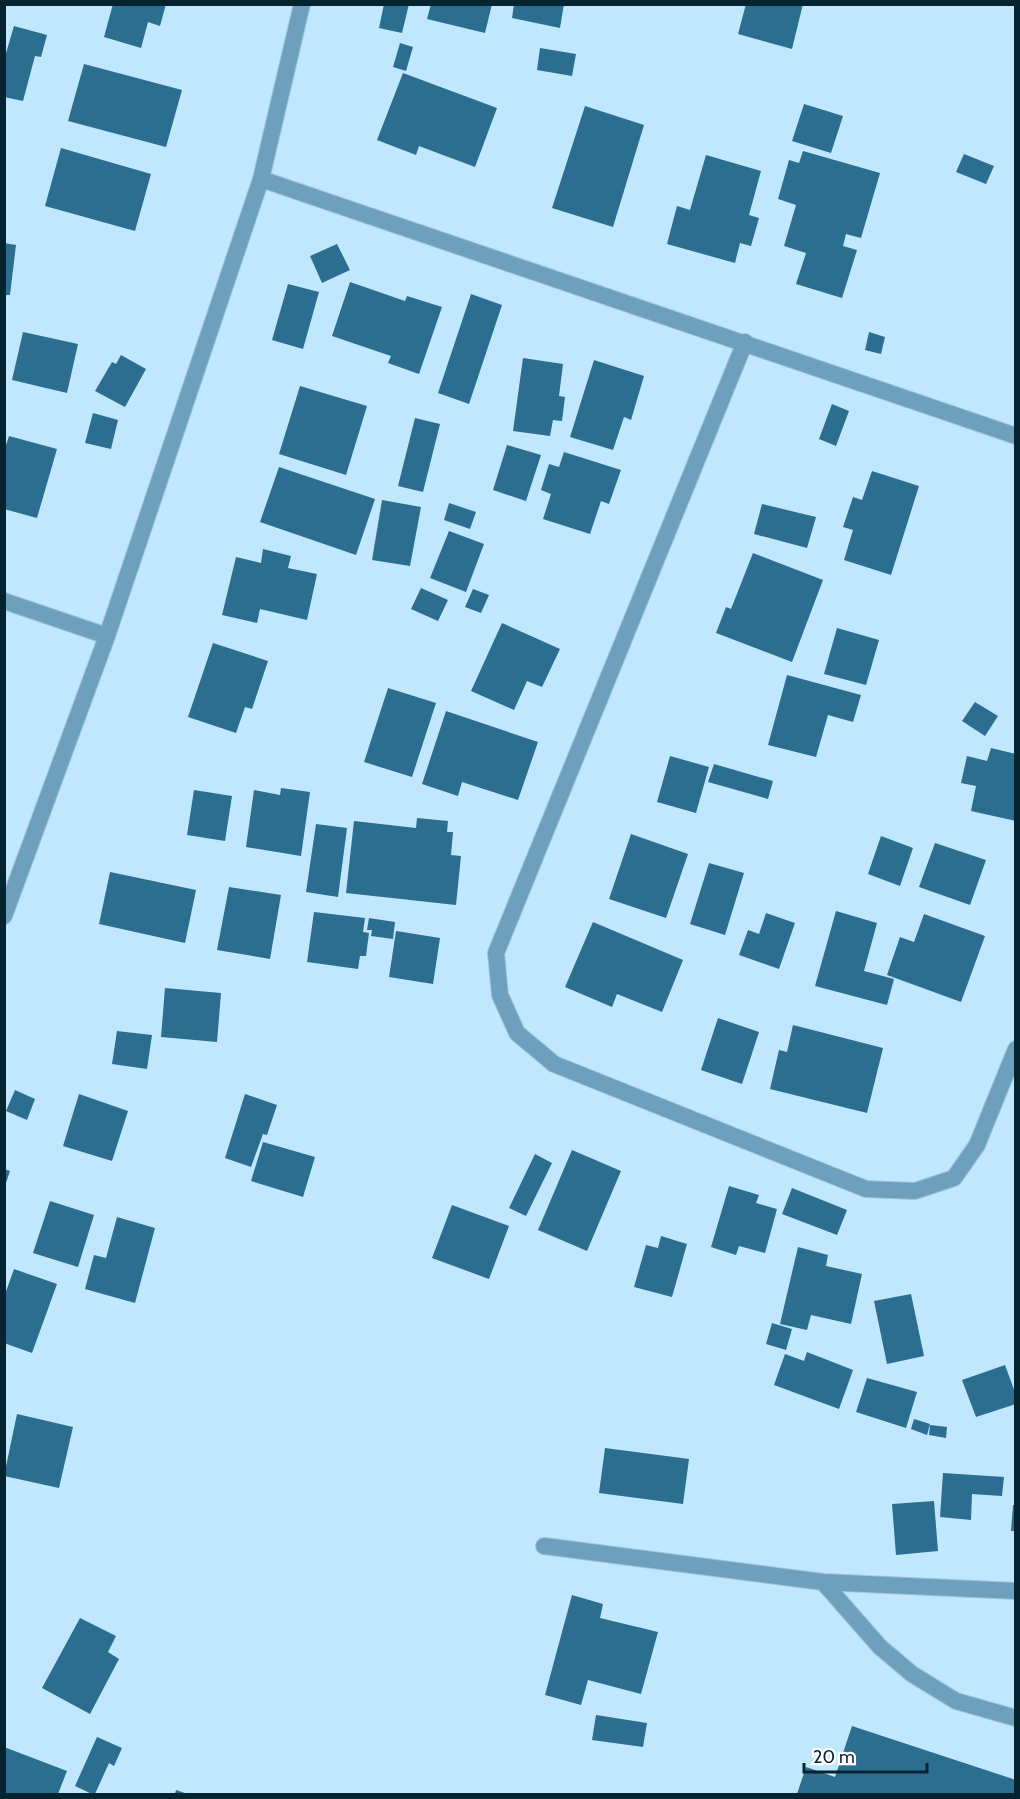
<svg xmlns="http://www.w3.org/2000/svg" width="1020" height="1799" viewBox="0 0 1020 1799" font-family="Cabin,sans-serif">
	<rect width="100%" height="100%" fill="#c0e7fe"/>
	<path fill="#2b6e8f" d="M 113,4 L 166,4 L 160,26 L 148,22 L 141,48 L 104,37 Z
		M 384,4 L 409,4 L 402,33 L 379,28 Z
		M 431,4 L 492,4 L 485,33 L 427,19 Z
		M 514,4 L 564,4 L 560,28 L 512,18 Z
		M 746,4 L 803,4 L 792,49 L 738,34 Z
		M 14,26 L 47,35 L 41,57 L 35,56 L 23,101 L 4,97 L 4,60 Z
		M 400,43 L 413,47 L 406,71 L 393,67 Z
		M 540,48 L 576,54 L 572,76 L 537,70 Z
		M 84,64 L 182,90 L 166,147 L 68,121 Z
		M 403,73 L 497,108 L 475,167 L 419,146 L 416,155 L 377,140 Z
		M 804,104 L 843,116 L 831,153 L 792,141 Z
		M 585,106 L 644,125 L 613,227 L 552,208 Z
		M 61,148 L 151,174 L 135,231 L 45,206 Z
		M 803,151 L 880,173 L 861,238 L 846,234 L 843,246 L 857,250 L 842,298 L 796,284 L 806,253 L 784,246 L 796,205 L 778,199 L 789,160 L 799,163 Z
		M 964,154 L 994,166 L 986,184 L 956,172 Z
		M 706,155 L 761,171 L 749,215 L 759,218 L 751,246 L 740,243 L 735,263 L 667,244 L 677,206 L 690,210 Z
		M 4,243 L 16,245 L 10,295 L 4,295 Z
		M 337,244 L 350,270 L 322,283 L 310,256 Z
		M 350,282 L 405,301 L 407,296 L 442,307 L 419,374 L 388,363 L 391,356 L 332,336 Z
		M 288,284 L 319,292 L 303,349 L 272,340 Z
		M 471,294 L 502,305 L 469,404 L 438,393 Z
		M 23,332 L 78,344 L 67,393 L 12,380 Z
		M 869,332 L 885,337 L 881,354 L 865,350 Z
		M 121,355 L 146,369 L 125,407 L 95,391 L 112,362 L 116,364 Z
		M 523,358 L 563,364 L 559,396 L 565,397 L 562,421 L 553,420 L 550,436 L 513,431 Z
		M 594,360 L 644,376 L 631,420 L 624,417 L 613,450 L 570,437 Z
		M 300,386 L 367,406 L 346,475 L 279,454 Z
		M 832,404 L 849,411 L 836,446 L 819,439 Z
		M 93,413 L 118,420 L 111,449 L 85,443 Z
		M 415,418 L 440,424 L 423,492 L 398,486 Z
		M 9,436 L 57,449 L 37,518 L 4,509 L 4,451 Z
		M 507,445 L 541,455 L 526,501 L 493,490 Z
		M 564,452 L 621,470 L 609,504 L 601,501 L 590,534 L 543,519 L 551,494 L 541,490 L 549,464 L 559,467 Z
		M 279,467 L 375,499 L 356,555 L 260,522 Z
		M 872,471 L 919,486 L 891,575 L 844,560 L 853,530 L 843,527 L 853,497 L 862,500 Z
		M 382,500 L 421,507 L 410,566 L 372,560 Z
		M 449,503 L 476,512 L 470,529 L 444,520 Z
		M 762,504 L 816,517 L 807,548 L 754,534 Z
		M 449,531 L 484,544 L 466,592 L 430,578 Z
		M 263,549 L 291,556 L 288,568 L 317,574 L 307,620 L 260,609 L 257,623 L 222,615 L 236,557 L 261,563 Z
		M 753,553 L 823,580 L 792,662 L 716,633 L 726,607 L 731,609 Z
		M 421,588 L 448,600 L 438,621 L 411,609 Z
		M 473,589 L 489,595 L 481,613 L 465,607 Z
		M 502,623 L 560,649 L 542,687 L 527,681 L 514,710 L 471,691 Z
		M 837,628 L 879,640 L 866,685 L 824,674 Z
		M 213,643 L 268,661 L 252,709 L 245,707 L 236,733 L 188,717 Z
		M 787,675 L 861,695 L 853,722 L 828,715 L 816,757 L 768,745 Z
		M 388,688 L 436,703 L 412,777 L 364,762 Z
		M 975,702 L 998,716 L 985,736 L 962,721 Z
		M 446,711 L 538,742 L 518,800 L 462,782 L 458,796 L 422,784 Z
		M 991,748 L 1016,754 L 1016,821 L 971,811 L 976,786 L 961,783 L 967,756 L 987,761 Z
		M 670,756 L 709,767 L 696,813 L 657,802 Z
		M 714,764 L 773,781 L 768,799 L 708,782 Z
		M 281,788 L 310,792 L 301,856 L 246,847 L 254,790 L 280,795 Z
		M 194,790 L 232,796 L 225,841 L 187,835 Z
		M 417,818 L 448,821 L 447,832 L 453,832 L 451,855 L 461,856 L 456,905 L 346,893 L 354,821 L 416,828 Z
		M 316,824 L 347,828 L 338,897 L 306,892 Z
		M 631,834 L 688,854 L 666,918 L 609,899 Z
		M 881,836 L 913,848 L 900,886 L 868,874 Z
		M 935,843 L 986,860 L 970,905 L 919,887 Z
		M 709,863 L 744,873 L 725,935 L 690,924 Z
		M 110,872 L 196,890 L 185,943 L 99,924 Z
		M 229,887 L 281,895 L 270,959 L 217,950 Z
		M 836,911 L 877,923 L 864,971 L 894,979 L 887,1005 L 815,986 Z
		M 314,912 L 365,918 L 363,932 L 369,933 L 366,956 L 360,956 L 358,969 L 307,962 Z
		M 766,913 L 795,923 L 779,969 L 739,955 L 748,930 L 759,934 Z
		M 924,914 L 985,936 L 961,1002 L 887,975 L 900,937 L 914,942 Z
		M 369,918 L 395,922 L 393,939 L 371,936 L 372,930 L 367,930 Z
		M 593,922 L 683,960 L 662,1012 L 617,994 L 612,1007 L 565,987 Z
		M 396,931 L 440,938 L 433,984 L 389,977 Z
		M 165,988 L 221,993 L 217,1042 L 161,1037 Z
		M 718,1018 L 759,1032 L 742,1084 L 701,1070 Z
		M 793,1025 L 883,1048 L 867,1113 L 770,1089 L 779,1050 L 787,1052 Z
		M 117,1031 L 152,1035 L 147,1069 L 112,1064 Z
		M 15,1090 L 35,1099 L 27,1120 L 6,1111 Z
		M 79,1094 L 128,1111 L 112,1161 L 63,1146 Z
		M 245,1094 L 277,1105 L 267,1135 L 263,1134 L 251,1167 L 225,1158 Z
		M 263,1142 L 315,1157 L 303,1197 L 251,1181 Z
		M 572,1150 L 621,1171 L 587,1251 L 538,1230 Z
		M 535,1154 L 552,1163 L 526,1216 L 509,1208 Z
		M 4,1169 L 10,1171 L 5,1186 L 4,1186 Z
		M 729,1186 L 759,1195 L 756,1203 L 777,1209 L 765,1253 L 739,1246 L 736,1255 L 711,1247 Z
		M 792,1188 L 847,1210 L 837,1235 L 782,1214 Z
		M 50,1201 L 94,1215 L 78,1267 L 33,1253 Z
		M 452,1205 L 509,1226 L 489,1279 L 432,1258 Z
		M 117,1217 L 155,1228 L 135,1303 L 85,1289 L 94,1255 L 106,1258 Z
		M 661,1236 L 687,1244 L 672,1297 L 634,1287 L 646,1245 L 658,1248 Z
		M 798,1247 L 828,1255 L 826,1266 L 862,1274 L 851,1324 L 811,1315 L 807,1330 L 780,1324 Z
		M 14,1269 L 57,1284 L 32,1353 L 4,1343 L 4,1297 Z
		M 911,1294 L 924,1356 L 887,1364 L 874,1301 Z
		M 772,1323 L 792,1329 L 786,1350 L 766,1344 Z
		M 807,1352 L 853,1370 L 839,1409 L 774,1385 L 785,1354 L 804,1361 Z
		M 1005,1365 L 1016,1395 L 1016,1404 L 976,1417 L 962,1380 Z
		M 867,1378 L 917,1392 L 906,1428 L 856,1412 Z
		M 17,1414 L 73,1427 L 59,1488 L 4,1476 Z
		M 914,1419 L 930,1424 L 927,1435 L 911,1429 Z
		M 930,1425 L 947,1427 L 946,1438 L 929,1435 Z
		M 605,1448 L 689,1459 L 683,1504 L 599,1493 Z
		M 943,1473 L 1004,1477 L 1002,1496 L 972,1494 L 971,1520 L 940,1517 Z
		M 934,1501 L 938,1551 L 896,1555 L 892,1504 Z
		M 1013,1505 L 1016,1505 L 1016,1531 L 1011,1531 Z
		M 572,1595 L 603,1604 L 600,1618 L 658,1632 L 641,1694 L 588,1680 L 581,1705 L 545,1695 Z
		M 80,1618 L 116,1636 L 108,1652 L 119,1659 L 90,1714 L 42,1688 Z
		M 596,1715 L 647,1723 L 643,1747 L 592,1740 Z
		M 852,1726 L 1016,1780 L 1016,1794 L 797,1794 L 806,1767 L 835,1777 Z
		M 97,1737 L 122,1748 L 114,1766 L 109,1763 L 95,1794 L 92,1794 L 75,1786 Z
		M 4,1747 L 67,1771 L 58,1794 L 4,1794 Z
		M 176,1790 L 188,1794 L 175,1794 Z"/>
	<g fill="none" stroke-linecap="round" stroke-linejoin="round">
		<defs>
			<path id="minor" d="M 261,179 L 1016,436
				M 745,342 L 496,953 L 500,995 L 517,1033 L 554,1064 L 866,1189 L 915,1191 L 954,1178 L 977,1145 L 1016,1049
				M 4,601 L 107,636
				M 4,916 L 107,636 L 261,179 L 302,4
				M 544,1546 L 823,1582 L 1016,1591
				M 823,1582 L 880,1647 L 912,1674 L 956,1701 L 1016,1718"/>
		</defs>
		<use href="#minor" stroke="#9fc4d9" stroke-width="18"/>
		<use href="#minor" stroke="#6da0bc" stroke-width="16"/>
	</g>
	<rect width="1020" height="1799" fill="none" stroke="#062330" stroke-width="12"/>
	<path d="M804 1763v9h123v-9" fill="none" stroke="#062330" stroke-width="3"/>
	<text x="813" y="1763" font-size="18" fill="#062330" stroke="#ffffff" stroke-width="4.5" paint-order="stroke">20 m</text>
</svg>
